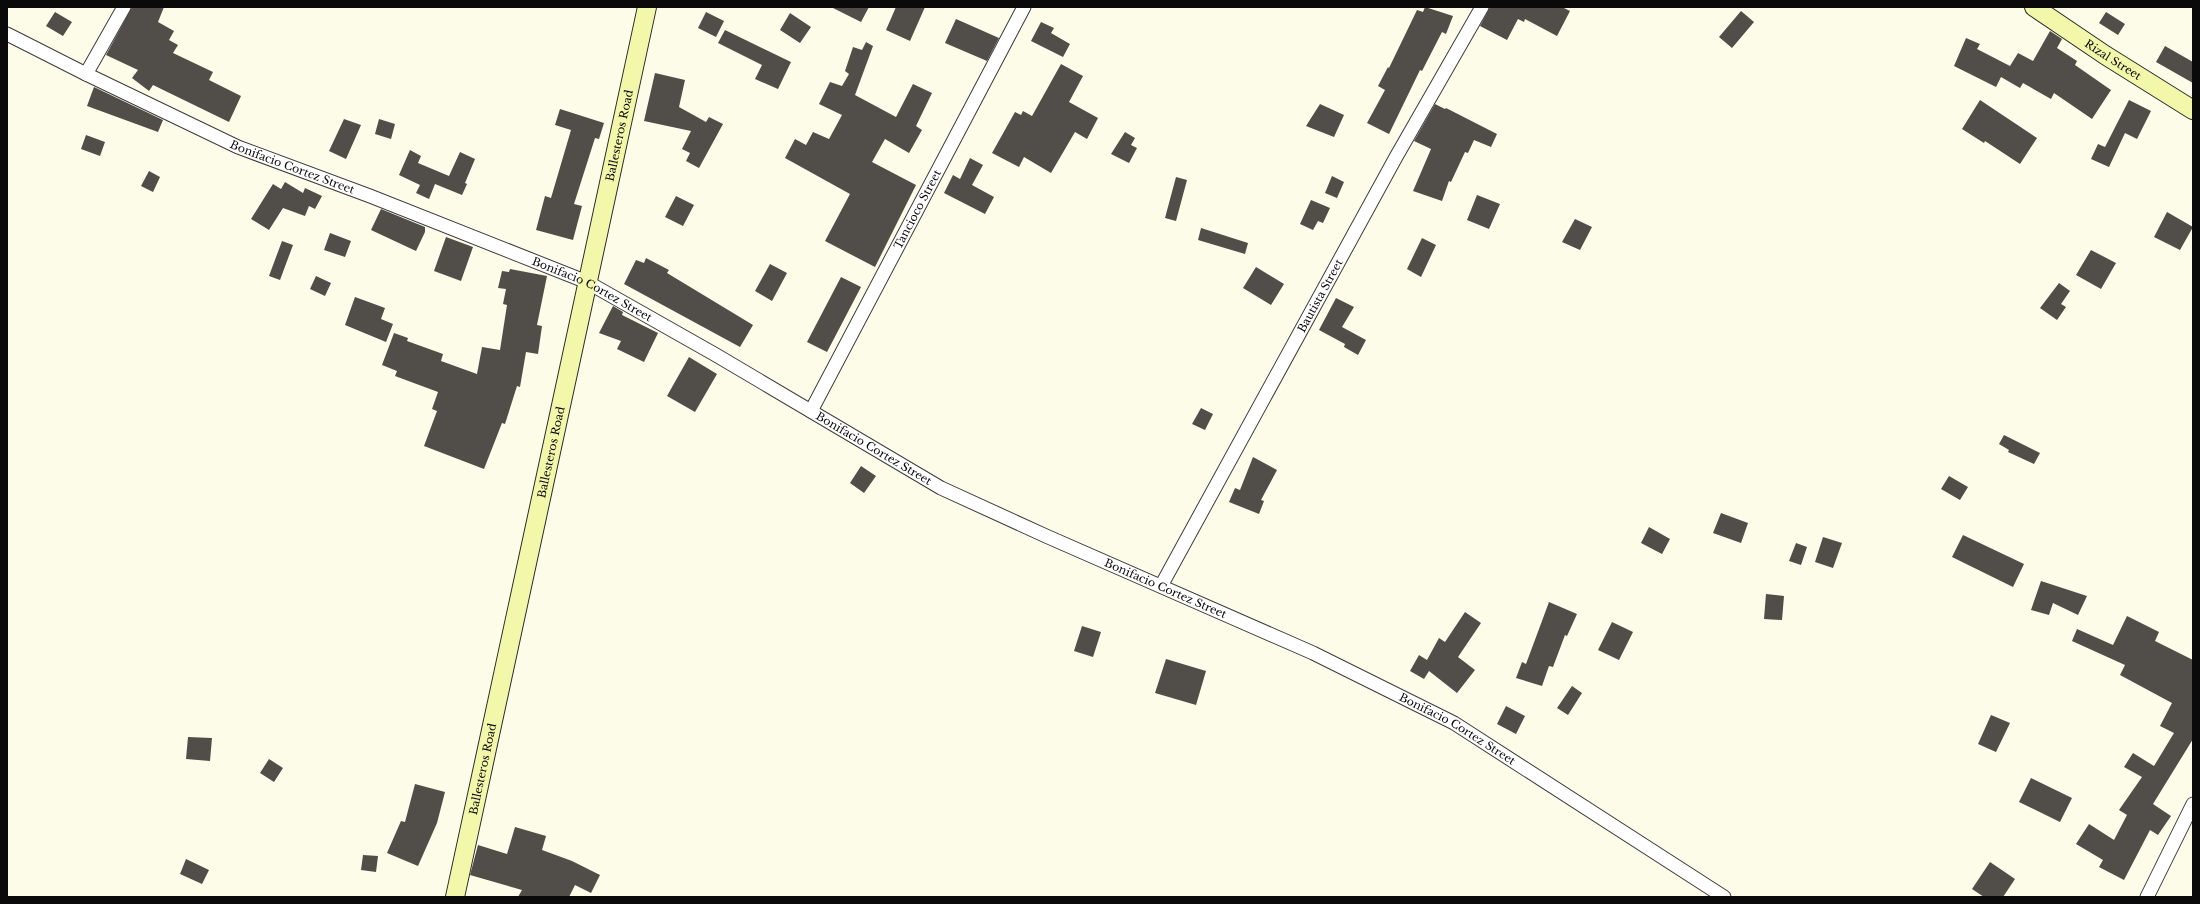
<svg xmlns="http://www.w3.org/2000/svg" width="2200" height="904" viewBox="0 0 2200 904" font-family="'Libre Baskerville',serif">
	<rect width="100%" height="100%" fill="#fdfce9"/>
	<path fill="#514d48" d="M 132,7 L 164,7 L 158,22 L 174,31 L 169,40 L 178,45 L 173,53 L 213,72 L 209,80 L 241,96 L 229,122 L 153,85 L 149,91 L 132,78 L 138,70 L 106,55 Z
		M 831,7 L 869,7 L 861,22 Z
		M 896,7 L 925,7 L 910,41 L 886,30 Z
		M 1425,7 L 1453,16 L 1446,34 L 1442,32 L 1422,71 L 1420,70 L 1389,134 L 1367,123 L 1385,90 L 1378,86 L 1388,67 L 1389,68 L 1417,10 L 1423,12 Z
		M 1490,7 L 1562,7 L 1570,11 L 1557,36 L 1525,19 L 1524,22 L 1518,19 L 1507,40 L 1480,26 Z
		M 1741,11 L 1754,22 L 1732,48 L 1719,37 Z
		M 55,12 L 72,22 L 63,36 L 46,26 Z
		M 706,12 L 724,21 L 716,37 L 698,28 Z
		M 2106,12 L 2125,24 L 2118,35 L 2099,23 Z
		M 790,13 L 811,27 L 800,43 L 780,30 Z
		M 956,19 L 999,38 L 987,61 L 945,43 Z
		M 1041,22 L 1054,28 L 1051,33 L 1070,44 L 1063,57 L 1031,41 Z
		M 725,30 L 791,62 L 778,89 L 755,79 L 762,65 L 718,43 Z
		M 2050,31 L 2062,39 L 2057,48 L 2077,61 L 2075,65 L 2111,90 L 2092,119 L 2054,93 L 2051,99 L 2023,83 L 2020,88 L 2001,77 L 1996,87 L 1954,66 L 1966,38 L 1980,44 L 1977,49 L 2010,66 L 2018,53 L 2033,61 Z
		M 866,42 L 873,46 L 855,95 L 896,117 L 913,84 L 932,93 L 916,126 L 922,130 L 909,153 L 885,139 L 872,162 L 916,185 L 875,267 L 825,241 L 850,194 L 785,158 L 795,139 L 806,145 L 813,132 L 829,139 L 842,115 L 819,104 L 830,82 L 842,86 L 849,74 L 845,71 L 853,47 L 862,50 Z
		M 2165,46 L 2193,62 L 2193,83 L 2156,62 Z
		M 1061,64 L 1083,76 L 1069,102 L 1098,118 L 1087,139 L 1075,132 L 1051,173 L 1024,157 L 1019,167 L 992,153 L 1015,112 L 1021,115 L 1023,111 L 1032,116 Z
		M 655,73 L 685,80 L 679,107 L 706,122 L 709,117 L 723,124 L 699,168 L 686,161 L 690,153 L 682,149 L 691,131 L 644,121 Z
		M 94,87 L 163,120 L 158,132 L 87,106 Z
		M 1980,100 L 2037,138 L 2020,164 L 1985,141 L 1984,143 L 1962,129 Z
		M 2129,100 L 2151,111 L 2137,139 L 2125,133 L 2109,167 L 2091,159 L 2098,144 L 2105,147 Z
		M 1320,104 L 1344,115 L 1334,137 L 1306,126 Z
		M 1435,104 L 1445,109 L 1446,108 L 1497,134 L 1491,147 L 1474,140 L 1468,153 L 1465,152 L 1451,182 L 1449,181 L 1442,201 L 1413,191 L 1431,149 L 1414,141 Z
		M 560,109 L 604,123 L 599,139 L 595,138 L 574,204 L 582,206 L 573,240 L 536,230 L 545,196 L 551,198 L 571,130 L 555,125 Z
		M 344,119 L 361,125 L 346,159 L 329,151 Z
		M 379,119 L 395,124 L 391,139 L 375,134 Z
		M 1125,132 L 1135,138 L 1131,145 L 1137,148 L 1129,163 L 1111,154 Z
		M 86,135 L 105,142 L 100,156 L 81,149 Z
		M 410,150 L 421,156 L 418,163 L 449,176 L 460,152 L 475,159 L 465,183 L 467,184 L 462,195 L 435,184 L 429,199 L 416,193 L 420,185 L 399,175 Z
		M 970,158 L 983,165 L 972,185 L 994,197 L 985,214 L 944,193 L 953,175 L 960,179 Z
		M 149,171 L 160,177 L 153,192 L 141,186 Z
		M 1332,176 L 1344,182 L 1337,198 L 1325,193 Z
		M 1176,177 L 1187,180 L 1176,221 L 1165,218 Z
		M 285,182 L 303,193 L 305,188 L 322,196 L 315,209 L 309,206 L 305,216 L 283,208 L 269,230 L 251,219 L 273,184 L 281,189 Z
		M 1477,195 L 1500,204 L 1489,229 L 1467,220 Z
		M 676,196 L 694,205 L 683,226 L 665,217 Z
		M 1311,200 L 1330,208 L 1323,223 L 1318,221 L 1313,230 L 1300,224 Z
		M 381,209 L 425,227 L 425,232 L 416,251 L 371,230 Z
		M 2167,212 L 2193,227 L 2180,250 L 2154,237 Z
		M 1575,219 L 1592,227 L 1580,250 L 1562,242 Z
		M 1201,228 L 1248,243 L 1245,254 L 1198,240 Z
		M 330,233 L 351,241 L 345,257 L 324,250 Z
		M 446,237 L 473,247 L 461,281 L 434,271 Z
		M 1422,238 L 1436,245 L 1421,277 L 1407,269 Z
		M 282,241 L 293,245 L 280,280 L 269,276 Z
		M 2091,250 L 2116,263 L 2101,289 L 2076,275 Z
		M 646,258 L 669,270 L 667,273 L 753,325 L 740,347 L 624,284 L 636,260 L 644,263 Z
		M 770,264 L 787,273 L 772,301 L 755,291 Z
		M 1256,267 L 1284,284 L 1271,305 L 1243,288 Z
		M 510,269 L 547,276 L 537,325 L 542,326 L 538,354 L 526,352 L 520,387 L 517,386 L 505,424 L 502,423 L 484,469 L 424,446 L 437,411 L 432,409 L 438,392 L 395,376 L 397,371 L 382,365 L 394,333 L 408,338 L 407,341 L 443,354 L 441,361 L 477,374 L 482,347 L 500,350 L 507,305 L 503,304 L 506,289 L 498,288 L 502,271 L 509,272 Z
		M 316,276 L 331,283 L 325,296 L 310,289 Z
		M 841,277 L 861,287 L 827,352 L 807,342 Z
		M 2059,283 L 2070,291 L 2061,304 L 2066,307 L 2057,320 L 2040,308 Z
		M 355,297 L 385,308 L 381,319 L 393,324 L 386,342 L 345,325 Z
		M 1336,298 L 1354,307 L 1342,327 L 1366,340 L 1358,355 L 1344,347 L 1345,344 L 1319,330 Z
		M 613,306 L 623,312 L 622,315 L 658,333 L 644,362 L 617,349 L 621,341 L 599,333 Z
		M 689,357 L 717,374 L 695,412 L 667,396 Z
		M 1201,408 L 1213,414 L 1205,430 L 1192,424 Z
		M 2004,435 L 2040,453 L 2034,464 L 2008,452 L 2009,450 L 1999,444 Z
		M 1253,457 L 1277,470 L 1261,500 L 1264,501 L 1259,514 L 1229,502 L 1235,488 L 1240,490 Z
		M 861,466 L 876,476 L 864,493 L 850,483 Z
		M 1949,476 L 1968,487 L 1960,500 L 1941,489 Z
		M 1721,513 L 1748,523 L 1741,543 L 1713,533 Z
		M 1649,527 L 1670,539 L 1662,554 L 1641,543 Z
		M 1963,535 L 2024,564 L 2013,587 L 1952,557 Z
		M 1823,537 L 1842,543 L 1833,568 L 1815,562 Z
		M 1796,543 L 1807,547 L 1801,565 L 1789,561 Z
		M 2041,581 L 2087,596 L 2078,615 L 2053,603 L 2049,615 L 2031,610 Z
		M 1766,594 L 1784,596 L 1782,620 L 1764,619 Z
		M 1549,602 L 1577,614 L 1567,636 L 1565,635 L 1553,667 L 1549,666 L 1542,686 L 1516,678 L 1522,662 L 1526,664 Z
		M 1465,612 L 1481,623 L 1458,657 L 1475,670 L 1457,693 L 1429,671 L 1424,679 L 1410,671 L 1419,655 L 1427,660 L 1439,638 L 1445,642 Z
		M 2127,616 L 2159,632 L 2155,641 L 2193,660 L 2193,739 L 2153,804 L 2171,816 L 2158,835 L 2150,830 L 2124,880 L 2099,867 L 2103,860 L 2076,844 L 2089,824 L 2114,840 L 2127,815 L 2119,810 L 2142,777 L 2124,767 L 2133,753 L 2154,766 L 2174,733 L 2160,726 L 2172,703 L 2120,675 L 2125,665 L 2072,641 L 2077,629 L 2113,645 Z
		M 1612,622 L 1633,632 L 1619,660 L 1598,650 Z
		M 1082,626 L 1101,632 L 1093,657 L 1074,651 Z
		M 1166,659 L 1206,671 L 1196,705 L 1155,693 Z
		M 1572,686 L 1582,693 L 1568,715 L 1557,708 Z
		M 1506,706 L 1525,716 L 1516,734 L 1497,724 Z
		M 1991,715 L 2010,723 L 1996,752 L 1978,744 Z
		M 188,737 L 212,738 L 210,761 L 186,759 Z
		M 269,759 L 283,768 L 274,782 L 260,773 Z
		M 2031,778 L 2072,798 L 2060,822 L 2019,802 Z
		M 415,784 L 445,792 L 437,823 L 418,866 L 387,853 L 401,821 L 405,822 Z
		M 515,827 L 546,836 L 542,850 L 572,861 L 600,875 L 591,893 L 575,885 L 569,897 L 518,897 L 522,890 L 470,875 L 478,845 L 507,854 Z
		M 363,855 L 378,856 L 376,872 L 361,870 Z
		M 186,859 L 209,870 L 202,884 L 180,874 Z
		M 1990,862 L 2015,879 L 2003,897 L 1984,897 L 1972,889 Z"/>
	<g fill="none" stroke-linecap="round" stroke-linejoin="round">
		<defs>
			<g id="street">
				<path id="s1" d="M 7,34 L 86,74 L 238,147 L 370,196 L 587,282 L 716,355 L 941,488 L 1046,536 L 1313,653 L 1454,723 L 1724,897"/>
				<path d="M 86,74 L 124,7"/>
				<path id="s2" d="M 811,411 L 1024,7"/>
				<path id="s3" d="M 1161,586 L 1396,157 L 1482,7"/>
				<path d="M 2147,897 L 2193,804"/>
			</g>
			<g id="secondary">
				<path id="s4" d="M 2034,7 L 2105,55 L 2193,110"/>
				<path id="s5" d="M 455,897 L 647,7"/>
			</g>
		</defs>
		<use href="#street" stroke="#3d3d3d" stroke-width="15"/>
		<use href="#secondary" stroke="#2c2c2c" stroke-width="20"/>
		<use href="#street" stroke="#fff" stroke-width="13"/>
		<use href="#secondary" stroke="#f3f7aa" stroke-width="18"/>
	</g>
	<g text-anchor="middle" stroke-width="4" stroke-linejoin="round" paint-order="stroke">
		<g font-size="11" fill="#0a0a0a" stroke="#fff">
			<text dy="4" stroke="none"><textPath href="#s4" startOffset="95">Rizal Street</textPath></text>
			<text dy="4" stroke="none"><textPath href="#s5" startOffset="779">Ballesteros Road</textPath></text>
			<text dy="4" stroke="none"><textPath href="#s1" startOffset="315">Bonifacio Cortez Street</textPath></text>
			<text dy="4" stroke="none"><textPath href="#s2" startOffset="228">Tancioco Street</textPath></text>
			<text dy="4" stroke="none"><textPath href="#s1" startOffset="639">Bonifacio Cortez Street</textPath></text>
			<text dy="4" stroke="none"><textPath href="#s3" startOffset="331">Bautista Street</textPath></text>
			<text dy="4" stroke="none"><textPath href="#s1" startOffset="963">Bonifacio Cortez Street</textPath></text>
			<text dy="4" stroke="none"><textPath href="#s5" startOffset="455">Ballesteros Road</textPath></text>
			<text dy="4" stroke="none"><textPath href="#s1" startOffset="1287">Bonifacio Cortez Street</textPath></text>
			<text dy="4" stroke="none"><textPath href="#s1" startOffset="1611">Bonifacio Cortez Street</textPath></text>
			<text dy="4" stroke="none"><textPath href="#s5" startOffset="131">Ballesteros Road</textPath></text>
		</g>
	</g>
	<rect width="2200" height="904" fill="none" stroke="#0a0a0a" stroke-width="16"/>
</svg>
